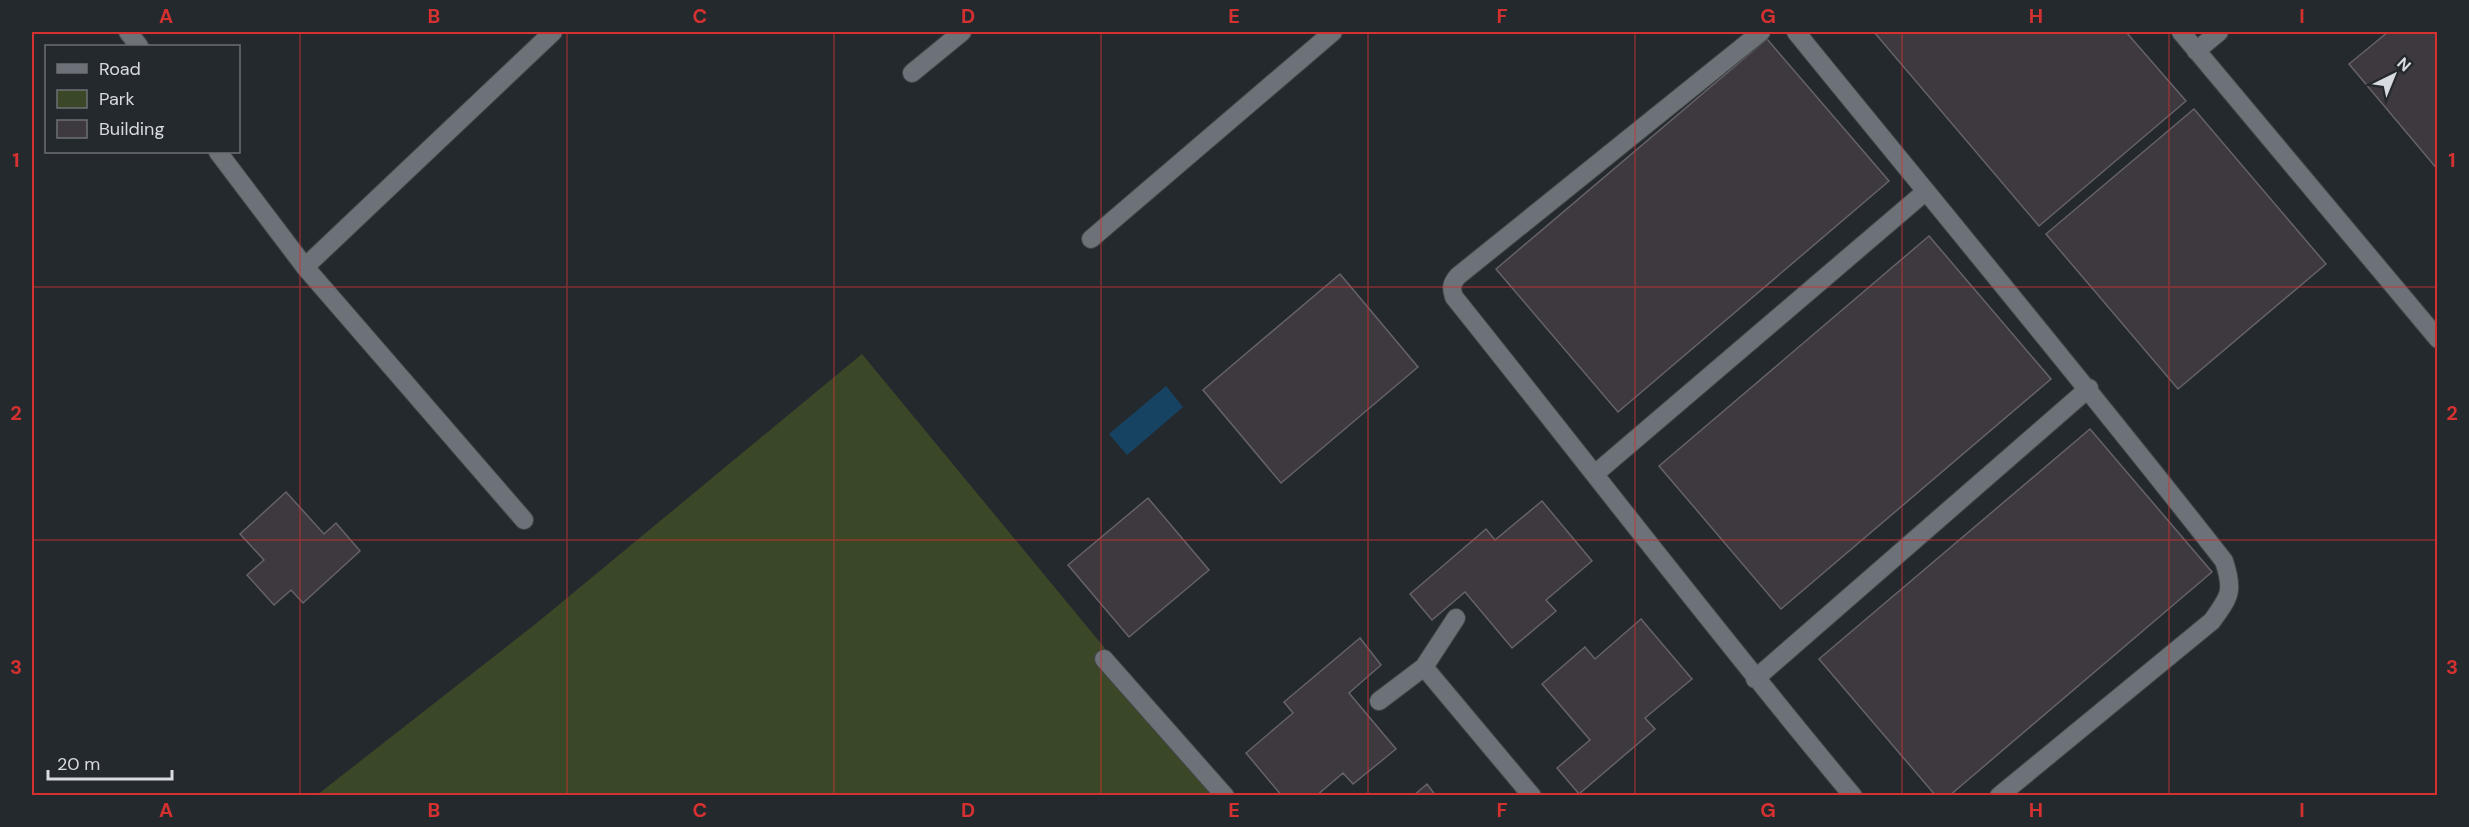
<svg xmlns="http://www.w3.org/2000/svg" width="2469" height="827" viewBox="0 0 2469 827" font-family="'DM Sans',sans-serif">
	<rect width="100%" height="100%" fill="#24292e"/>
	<path fill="#3a4828" d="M 862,354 L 1226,795 L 317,795 L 538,622 Z"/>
	<path fill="#174362" d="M 1166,386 L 1183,407 L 1127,455 L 1109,434 Z"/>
	<path fill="#3d393f" stroke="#666269" stroke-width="1.5" d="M 1874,32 L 2126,32 L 2186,101 L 2039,226 Z
		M 2388,32 L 2438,32 L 2438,170 L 2349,64 Z
		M 1767,39 L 1889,181 L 1618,412 L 1496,269 Z
		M 2194,109 L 2326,264 L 2178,389 L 2046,234 Z
		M 1929,236 L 2051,379 L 1781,609 L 1659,466 Z
		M 1340,274 L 1418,367 L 1281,483 L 1203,390 Z
		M 2090,429 L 2212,572 L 1949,796 L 1936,796 L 1819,659 Z
		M 286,492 L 324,534 L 336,523 L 360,551 L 303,603 L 291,590 L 274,605 L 247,575 L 264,560 L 240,534 Z
		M 1148,498 L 1209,570 L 1129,637 L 1068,565 Z
		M 1542,501 L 1592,561 L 1546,600 L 1556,611 L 1512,648 L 1465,592 L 1432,620 L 1410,594 L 1486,529 L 1495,540 Z
		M 1641,619 L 1692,679 L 1645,718 L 1655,729 L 1579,794 L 1557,768 L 1590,740 L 1542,684 L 1585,647 L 1595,659 Z
		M 1360,638 L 1381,665 L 1349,693 L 1396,749 L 1353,784 L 1343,773 L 1316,796 L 1282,796 L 1246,753 L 1293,713 L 1284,702 Z
		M 1427,784 L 1436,796 L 1413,796 Z"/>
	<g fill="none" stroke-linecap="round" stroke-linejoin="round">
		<defs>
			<path id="minor" d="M 128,32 L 139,46
				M 1761,32 L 1458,276 C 1451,284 1451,288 1454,297 C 1587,463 1716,632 1853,796
				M 1796,32 C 1939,208 2084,382 2224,561 C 2234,591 2230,596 2212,621 L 1999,796
				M 2181,32 L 2438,339
				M 2196,51 L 2219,32
				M 912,73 L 962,32
				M 218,152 L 305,267 L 524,520
				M 1091,239 L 1333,32
				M 305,267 L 553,32
				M 1596,473 L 1925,192
				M 1456,618 L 1424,667 L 1532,796
				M 1104,659 L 1225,796
				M 1755,679 L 2089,388
				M 1379,701 L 1424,667"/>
		</defs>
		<use href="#minor" stroke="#42464a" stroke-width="20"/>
		<use href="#minor" stroke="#6c7278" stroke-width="18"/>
	</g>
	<path fill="none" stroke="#d63131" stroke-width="1.5" stroke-opacity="0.55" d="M 300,32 L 300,796M 567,32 L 567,796M 834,32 L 834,796M 1101,32 L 1101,796M 1368,32 L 1368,796M 1635,32 L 1635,796M 1902,32 L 1902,796M 2169,32 L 2169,796M 32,287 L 2438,287M 32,540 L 2438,540"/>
	<rect width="2469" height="827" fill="none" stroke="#24292e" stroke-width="66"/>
	<rect x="45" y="45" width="195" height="108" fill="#24292e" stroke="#6c7075" stroke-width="1.5"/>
	<rect x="57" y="64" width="30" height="9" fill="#6c7278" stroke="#6c7075" stroke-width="1.5"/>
	<text x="99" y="75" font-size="18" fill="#d8dbdf">Road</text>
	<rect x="57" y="90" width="30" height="18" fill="#3a4828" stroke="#6c7075" stroke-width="1.5"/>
	<text x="99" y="105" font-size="18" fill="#d8dbdf">Park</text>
	<rect x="57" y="120" width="30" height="18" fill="#3d393f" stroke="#6c7075" stroke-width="1.5"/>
	<text x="99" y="135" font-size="18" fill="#d8dbdf">Building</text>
	<g transform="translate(2394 75) rotate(43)" stroke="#24292e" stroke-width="4.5" paint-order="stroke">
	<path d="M0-4.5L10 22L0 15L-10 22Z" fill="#d8dbdf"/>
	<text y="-9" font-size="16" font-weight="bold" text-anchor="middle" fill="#d8dbdf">N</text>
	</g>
	<path d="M48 770v9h124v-9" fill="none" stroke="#d8dbdf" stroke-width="3"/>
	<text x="57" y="770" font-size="18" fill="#d8dbdf" stroke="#24292e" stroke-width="4.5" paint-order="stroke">20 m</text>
	<rect x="33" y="33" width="2403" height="761" fill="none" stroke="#d63131" stroke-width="2"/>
	<g font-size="20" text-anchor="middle" font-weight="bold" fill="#d63131">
		<text x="166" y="23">A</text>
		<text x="434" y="23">B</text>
		<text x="700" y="23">C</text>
		<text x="968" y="23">D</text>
		<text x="1234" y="23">E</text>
		<text x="1502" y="23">F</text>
		<text x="1768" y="23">G</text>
		<text x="2036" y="23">H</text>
		<text x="2302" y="23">I</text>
		<text x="16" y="167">1</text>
		<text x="2452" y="167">1</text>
		<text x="16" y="420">2</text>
		<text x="2452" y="420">2</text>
		<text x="16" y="674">3</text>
		<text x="2452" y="674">3</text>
		<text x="166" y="817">A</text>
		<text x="434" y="817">B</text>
		<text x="700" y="817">C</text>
		<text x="968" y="817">D</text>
		<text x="1234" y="817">E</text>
		<text x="1502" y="817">F</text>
		<text x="1768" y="817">G</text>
		<text x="2036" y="817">H</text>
		<text x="2302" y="817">I</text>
	</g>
</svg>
